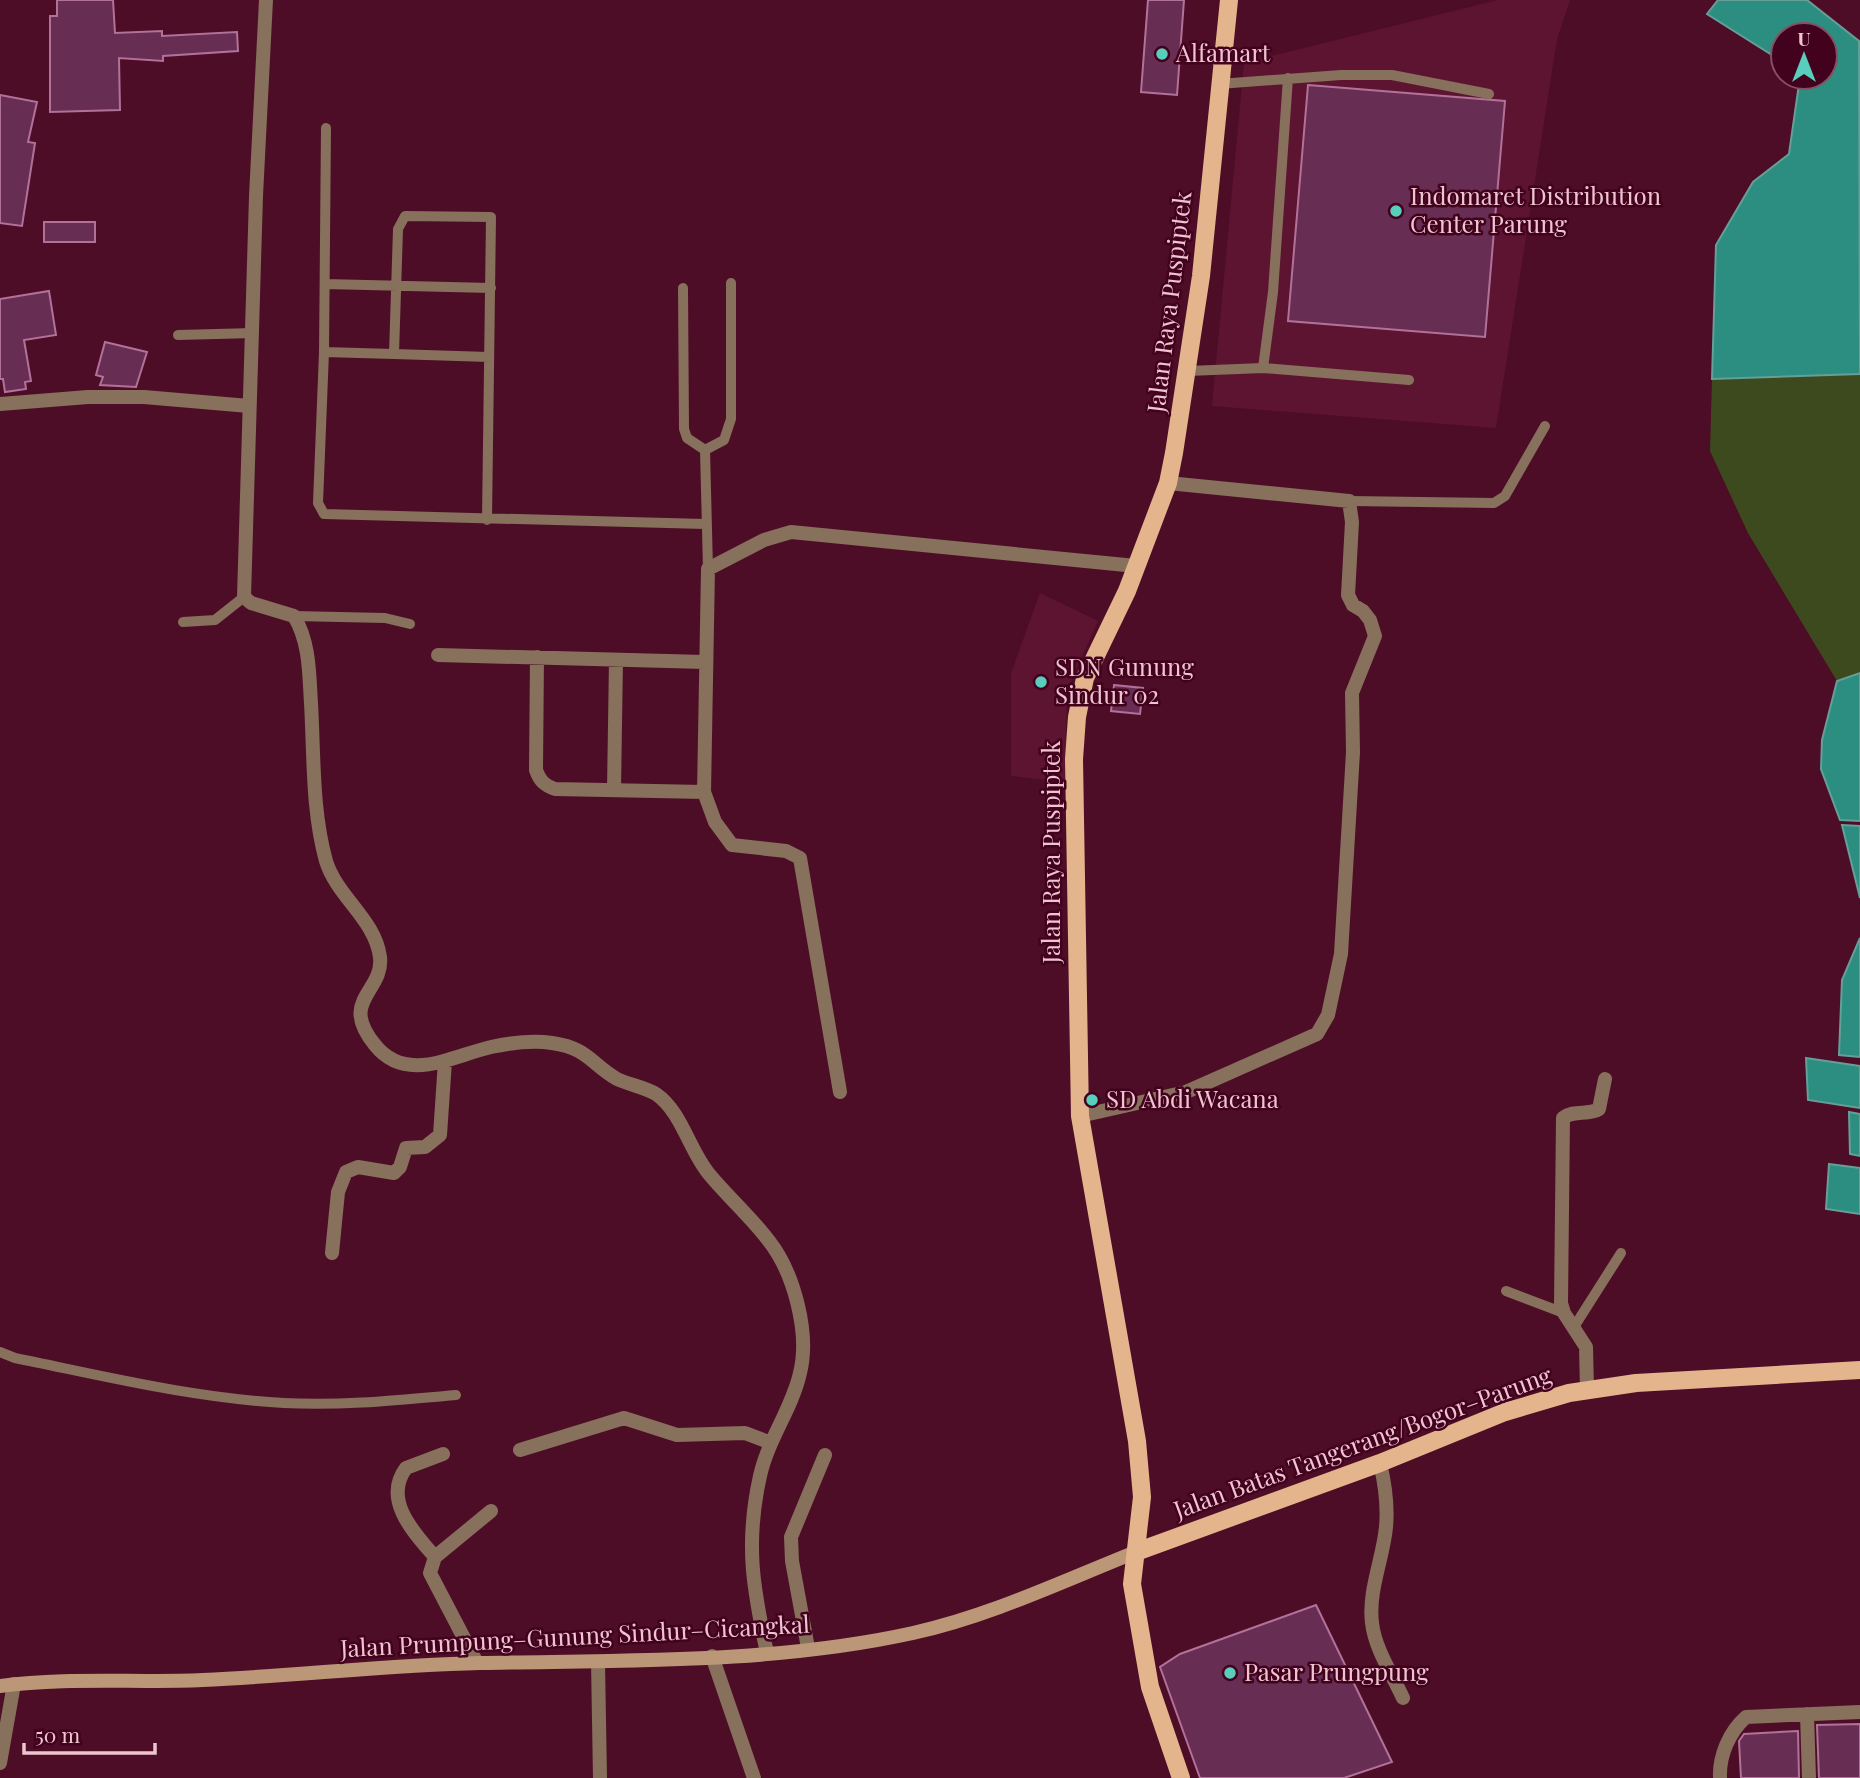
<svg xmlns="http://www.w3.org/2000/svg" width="1860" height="1778" viewBox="0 0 1860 1778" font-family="'Playfair Display',serif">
	<rect width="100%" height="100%" fill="#4e0d26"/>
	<path fill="#5d1430" d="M 1498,0 L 1570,0 L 1557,39 L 1496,428 L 1212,406 L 1244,63 Z
		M 1040,593 L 1098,621 L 1067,690 L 1065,782 L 1011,776 L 1011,673 Z"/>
	<path fill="#3d4a1d" d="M 1860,374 L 1860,673 L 1837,681 L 1748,533 L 1710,451 L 1712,379 Z"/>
	<path fill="#2c8e81" stroke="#669e98" stroke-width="2" d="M 1718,0 L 1807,0 L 1859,41 L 1860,374 L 1712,379 L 1716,245 L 1753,182 L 1789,154 L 1800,77 L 1825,77 L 1825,35 L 1783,35 L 1783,62 L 1707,14 Z
		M 1860,673 L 1860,821 L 1840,820 L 1821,769 L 1822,740 L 1837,681 Z
		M 1842,825 L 1860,826 L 1860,898 Z
		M 1860,938 L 1860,1057 L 1839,1055 L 1842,980 Z
		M 1806,1058 L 1860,1066 L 1860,1108 L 1808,1100 Z
		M 1849,1112 L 1860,1114 L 1860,1156 L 1850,1154 Z
		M 1829,1164 L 1860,1168 L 1860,1214 L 1826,1209 Z"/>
	<path fill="#672d53" stroke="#b2719a" stroke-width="2" d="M 57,0 L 113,0 L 115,33 L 162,31 L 162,36 L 237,32 L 238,51 L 163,56 L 163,61 L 119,58 L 120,110 L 50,112 L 50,16 L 57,16 Z
		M 1148,0 L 1184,0 L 1177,95 L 1141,92 Z
		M 1308,85 L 1505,101 L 1485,337 L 1288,321 Z
		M 0,95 L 37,102 L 28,142 L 35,143 L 22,226 L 0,223 Z
		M 44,222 L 95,222 L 95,242 L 44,242 Z
		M 49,291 L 56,335 L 24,340 L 31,381 L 25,382 L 26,389 L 5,392 L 3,379 L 0,379 L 0,299 Z
		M 105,342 L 147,352 L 136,387 L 100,385 L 103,377 L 96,375 Z
		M 1114,685 L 1143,688 L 1140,714 L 1111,711 Z
		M 1316,1605 L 1392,1762 L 1344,1778 L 1200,1778 L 1160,1667 L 1180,1654 Z
		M 1860,1724 L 1860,1778 L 1819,1778 L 1817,1725 Z
		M 1798,1731 L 1799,1778 L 1741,1778 L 1739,1741 L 1744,1734 Z"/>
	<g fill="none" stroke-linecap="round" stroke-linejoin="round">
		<path stroke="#87705c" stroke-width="10" d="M 1219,84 L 1341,75 L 1392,75 L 1489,94
			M 326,128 L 324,352 L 318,503 L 324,514 L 705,524
			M 325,284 L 491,288
			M 683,288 L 684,429 L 687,438 L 705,450 L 708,569
			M 178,335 L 254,333
			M 324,352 L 394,354 L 398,229 L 405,216 L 491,217 L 487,520
			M 394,354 L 489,357
			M 1263,368 L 1409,380
			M 1188,371 L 1263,368 L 1273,292 L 1288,78
			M 705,450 L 724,440 L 731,419 L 731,283
			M 1349,501 L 1494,503 L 1505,496 L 1545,426
			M 294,616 L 385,618 L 410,624
			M 183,622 L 215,620 L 244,597
			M 1506,1291 L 1564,1313
			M 1574,1327 L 1621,1253
			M 0,1352 L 15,1358 C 104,1376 193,1398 284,1403 C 341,1406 399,1400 456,1395"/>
		<path stroke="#87705c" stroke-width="14" d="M 266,0 L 256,196 L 244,597 L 251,603 L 294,616 C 310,643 309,673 311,703 C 314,756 312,811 326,861 C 337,897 375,919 380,957 C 384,992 338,1000 375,1045 C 406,1084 452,1056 491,1047 C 510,1043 533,1040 552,1043 C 588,1048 591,1064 617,1079 C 630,1085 644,1087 656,1094 C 682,1112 689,1150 709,1174 C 728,1197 751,1217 769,1241 C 794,1273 810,1333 800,1373 C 792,1409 768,1439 760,1476 C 745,1543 753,1588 767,1653
			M 0,404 L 88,397 L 144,397 L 249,406
			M 438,655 L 705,662
			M 537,657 L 536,770 C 540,781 544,785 555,789 L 704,792
			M 614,790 L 616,660
			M 840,1092 L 800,858 L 786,851 L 732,845 L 715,822 L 704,792 L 708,569 L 764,540 L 791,532 L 1136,566
			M 1080,1116 L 1186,1092 L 1317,1034 L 1328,1015 L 1341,954 L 1353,752 L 1352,693 L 1375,636 L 1370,620 L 1363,611 L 1353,605 L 1348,595 L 1352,522 L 1349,501 L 1168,483
			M 332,1253 L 338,1192 L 346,1172 L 358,1167 L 394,1173 L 400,1167 L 406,1148 L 425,1147 L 440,1135 L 445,1061
			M 1587,1390 L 1586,1347 L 1564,1313 L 1561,1303 L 1563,1118 C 1574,1109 1588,1116 1599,1109 L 1605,1079
			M 520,1450 L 624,1418 L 677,1435 L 745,1433 L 771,1443
			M 1380,1463 C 1385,1484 1388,1505 1386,1527 C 1383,1559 1368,1591 1372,1623 C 1375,1649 1392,1674 1403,1698
			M 435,1557 C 415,1534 382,1500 406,1468 L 443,1454
			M 808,1648 L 792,1561 L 791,1537 L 825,1455
			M 712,1656 L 754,1778
			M 598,1662 L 600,1778
			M 477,1663 L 430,1573 L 435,1557 L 491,1511
			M 1807,1714 L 1809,1778
			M 0,1763 L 14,1684
			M 1720,1778 C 1719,1756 1729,1732 1746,1717 L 1860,1712"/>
		<path stroke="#bb9777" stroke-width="14" d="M 0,1686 C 66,1677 136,1683 203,1680 C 295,1676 388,1665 480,1663 C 624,1660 772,1664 913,1633 C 990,1616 1063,1581 1136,1552"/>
		<path stroke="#e4b58c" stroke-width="18" d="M 1136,1552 L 1380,1463 L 1505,1412 L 1569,1393 L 1636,1383 L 1860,1370
			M 1181,1778 L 1150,1687 L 1132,1584 L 1142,1497 L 1137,1441 L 1080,1116 L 1074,759 L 1077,717 L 1085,678 L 1127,591 L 1168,483 L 1174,453 L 1201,276 L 1229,0"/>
	</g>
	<g fill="#5acebd" stroke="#42011d" stroke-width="2.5">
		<circle cx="1162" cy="54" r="7"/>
		<circle cx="1396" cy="211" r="7"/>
		<circle cx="1041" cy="682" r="7"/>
		<circle cx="1092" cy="1100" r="7"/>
		<circle cx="1230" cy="1673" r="7"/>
	</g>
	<g text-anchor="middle" stroke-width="5" stroke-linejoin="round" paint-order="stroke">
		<g font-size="24" fill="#eec5cf" stroke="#42011d" text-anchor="start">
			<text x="1176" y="62">Alfamart</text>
			<text x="1410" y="205">Indomaret Distribution<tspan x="1410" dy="28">Center Parung</tspan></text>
			<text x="1055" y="676">SDN Gunung<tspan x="1055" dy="28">Sindur 02</tspan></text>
			<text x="1106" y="1108">SD Abdi Wacana</text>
			<text x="1244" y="1681">Pasar Prungpung</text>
		</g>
		<g font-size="24" fill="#eec5cf" stroke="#42011d">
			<text transform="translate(1170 302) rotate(-83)" y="8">Jalan Raya Puspiptek</text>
			<text transform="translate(1052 852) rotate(-90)" y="8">Jalan Raya Puspiptek</text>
			<text transform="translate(1363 1443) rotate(-20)" y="8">Jalan Batas Tangerang/Bogor–Parung</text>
			<text transform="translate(575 1637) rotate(-3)" y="8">Jalan Prumpung–Gunung Sindur–Cicangkal</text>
		</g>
	</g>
	<g transform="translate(1804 56)"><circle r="33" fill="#42011d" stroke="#874f64" stroke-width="2"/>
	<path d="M0-5L12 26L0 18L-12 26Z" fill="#5acebd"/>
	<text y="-10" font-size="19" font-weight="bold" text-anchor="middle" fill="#eec5cf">U</text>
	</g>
	<path d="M24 1743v10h131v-10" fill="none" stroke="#eec5cf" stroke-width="3.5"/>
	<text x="35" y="1743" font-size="21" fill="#eec5cf" stroke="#42011d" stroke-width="5" paint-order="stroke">50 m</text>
</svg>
